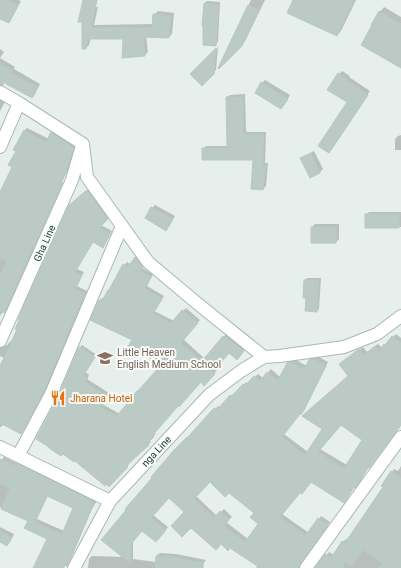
<svg xmlns="http://www.w3.org/2000/svg" width="401" height="568" viewBox="0 0 401 568" font-family="Roboto,sans-serif">
	<rect width="100%" height="100%" fill="#e6efeb"/>
	<path fill="#0003" fill-rule="evenodd" d="M 0,0 L 18,0 L 21,1 L 12,18 L 9,22 L 0,17 Z
		M 84,0 L 95,0 L 95,7 L 98,7 L 94,25 L 154,24 L 154,15 L 158,11 L 174,13 L 172,34 L 169,37 L 146,36 L 148,52 L 145,55 L 124,38 L 91,38 L 89,45 L 86,48 Z
		M 251,0 L 265,0 L 245,41 L 219,68 Z
		M 294,0 L 356,0 L 341,31 L 337,35 Z
		M 207,1 L 220,2 L 218,42 L 215,45 L 205,3 Z
		M 384,7 L 401,17 L 401,67 L 380,12 Z
		M 218,47 L 216,70 L 202,85 L 191,74 Z
		M 0,49 L 4,52 L 0,58 L 15,67 L 14,69 L 40,84 L 35,94 L 32,97 L 0,77 Z
		M 342,71 L 350,76 L 349,77 L 370,91 L 332,149 L 329,152 L 348,102 L 339,74 Z
		M 265,80 L 290,95 L 284,105 L 262,83 Z
		M 245,94 L 246,130 L 247,132 L 266,132 L 265,163 L 268,163 L 266,186 L 263,189 L 255,159 L 203,149 L 206,146 L 228,146 L 227,97 L 230,95 Z
		M 0,97 L 6,100 L 0,111 Z
		M 27,128 L 49,139 L 52,133 L 54,130 L 76,144 L 71,163 L 62,182 L 63,183 L 7,309 L 4,312 L 3,311 L 0,316 L 0,194 L 14,167 L 17,150 L 15,149 L 25,130 Z
		M 401,135 L 401,150 L 395,150 L 395,139 L 398,136 Z
		M 314,151 L 323,169 L 320,172 L 310,176 L 302,159 L 305,156 Z
		M 90,188 L 110,215 L 101,225 L 112,231 L 105,244 L 103,247 L 93,241 L 77,269 L 84,272 L 77,286 L 87,291 L 47,387 L 24,430 L 21,432 L 4,424 L 1,427 L 0,427 L 0,366 L 4,358 L 0,356 L 0,346 L 5,346 L 7,345 L 12,340 L 70,206 Z
		M 155,205 L 175,216 L 169,226 L 166,229 L 146,218 L 152,208 Z
		M 369,212 L 401,212 L 401,227 L 366,227 L 366,215 Z
		M 315,224 L 339,224 L 339,239 L 336,242 L 312,227 Z
		M 138,255 L 145,264 L 142,268 L 153,274 L 147,286 L 164,296 L 154,311 L 174,321 L 186,308 L 200,320 L 183,339 L 205,359 L 226,334 L 227,335 L 228,334 L 245,348 L 239,356 L 229,352 L 215,369 L 217,370 L 207,382 L 201,381 L 154,433 L 156,434 L 149,440 L 151,442 L 128,463 L 129,464 L 109,485 L 59,397 L 80,347 L 82,345 L 97,355 L 85,372 L 89,375 L 87,379 L 109,393 L 102,404 L 120,414 L 137,391 L 140,389 L 141,389 L 161,366 L 141,351 L 139,354 L 133,340 L 100,300 L 102,298 L 104,298 L 124,265 L 127,262 L 130,264 Z
		M 307,278 L 321,278 L 319,309 L 317,311 L 307,297 L 304,297 L 305,280 Z
		M 396,334 L 401,338 L 401,426 L 400,425 L 369,467 L 362,477 L 354,486 L 347,498 L 344,501 L 311,481 L 305,490 L 302,493 L 300,492 L 282,514 L 309,533 L 321,516 L 330,522 L 302,560 L 301,564 L 302,568 L 256,568 L 258,565 L 185,512 L 169,497 L 153,515 L 168,527 L 159,538 L 142,530 L 133,540 L 133,559 L 156,562 L 156,556 L 160,553 L 176,554 L 206,560 L 200,568 L 88,568 L 89,559 L 92,556 L 125,557 L 103,540 L 191,435 L 218,406 L 221,408 L 231,396 L 234,393 L 235,394 L 246,382 L 248,384 L 258,374 L 263,378 L 271,369 L 280,377 L 287,363 L 291,360 L 294,359 L 307,366 L 309,360 L 313,357 L 317,356 L 328,362 L 304,411 L 301,414 L 300,413 L 284,434 L 308,452 L 323,429 L 350,376 L 340,364 L 363,347 L 367,352 L 378,344 L 382,348 ZM 341,424 L 363,440 L 347,465 L 320,449 ZM 210,481 L 229,492 L 255,513 L 259,523 L 248,539 L 226,522 L 232,517 L 224,509 L 217,516 L 196,496 Z
		M 4,457 L 18,464 L 20,461 L 98,499 L 92,509 L 70,561 L 67,564 L 66,564 L 64,568 L 34,568 L 49,538 L 29,521 L 0,507 L 0,462 ZM 48,495 L 74,508 L 64,531 L 37,519 Z
		M 401,466 L 401,568 L 316,568 L 329,552 L 334,555 L 343,542 L 346,539 L 348,540 L 384,487 L 392,472 L 394,469 L 398,471 Z
		M 0,527 L 14,534 L 10,542 L 7,545 L 0,541 Z"/>
	<path fill="#bbcac4" stroke="#b8c9c2" fill-rule="evenodd" d="M 0,0 L 8,0 L 18,5 L 9,23 L 0,19 Z
		M 83,0 L 97,0 L 91,28 L 152,27 L 153,14 L 171,16 L 169,38 L 143,37 L 145,56 L 122,58 L 123,39 L 88,39 L 86,49 L 82,49 L 82,22 L 78,22 Z
		M 293,0 L 354,0 L 337,36 L 287,13 Z
		M 204,3 L 219,4 L 216,46 L 203,45 L 203,26 L 202,26 Z
		M 248,5 L 259,10 L 242,46 L 219,69 L 218,68 Z
		M 379,11 L 401,24 L 401,68 L 361,45 L 372,25 L 371,25 Z
		M 216,48 L 214,74 L 202,86 L 190,74 Z
		M 0,63 L 13,71 L 11,73 L 38,87 L 32,98 L 12,87 L 6,84 L 7,83 L 5,82 L 3,85 L 0,85 Z
		M 338,73 L 347,79 L 347,80 L 368,95 L 329,153 L 318,146 L 347,102 L 327,90 Z
		M 261,82 L 288,99 L 281,109 L 255,93 Z
		M 226,97 L 243,97 L 244,133 L 245,134 L 264,134 L 263,165 L 266,165 L 263,190 L 251,189 L 253,160 L 202,160 L 202,148 L 227,148 Z
		M 24,130 L 46,142 L 51,132 L 74,147 L 68,166 L 60,185 L 61,185 L 4,313 L 0,311 L 0,275 L 7,261 L 0,258 L 0,192 L 12,167 L 8,165 L 16,151 L 13,150 Z
		M 311,153 L 320,173 L 310,178 L 300,158 Z
		M 87,190 L 108,219 L 99,228 L 110,234 L 103,248 L 93,242 L 75,272 L 82,275 L 75,289 L 85,293 L 44,391 L 21,434 L 0,423 L 0,366 L 17,330 L 15,329 L 19,320 L 18,319 L 69,205 Z
		M 151,207 L 173,219 L 166,231 L 145,218 Z
		M 365,214 L 400,214 L 399,228 L 365,228 Z
		M 311,227 L 336,227 L 336,243 L 311,243 Z
		M 135,257 L 143,267 L 140,271 L 151,277 L 145,288 L 162,299 L 153,314 L 171,323 L 182,310 L 198,323 L 181,343 L 202,361 L 223,336 L 224,337 L 225,336 L 244,351 L 237,360 L 229,353 L 213,372 L 215,374 L 204,386 L 201,382 L 186,399 L 179,407 L 178,406 L 152,436 L 154,437 L 147,443 L 149,445 L 126,466 L 128,467 L 109,487 L 106,484 L 105,486 L 75,461 L 74,462 L 63,454 L 61,456 L 49,448 L 49,447 L 36,439 L 58,397 L 79,347 L 95,357 L 84,375 L 88,378 L 85,382 L 107,396 L 100,407 L 117,416 L 137,391 L 138,391 L 160,366 L 141,351 L 137,358 L 125,351 L 132,340 L 90,320 L 99,300 L 102,301 L 108,290 L 109,290 L 123,264 L 128,267 Z
		M 304,280 L 319,280 L 317,312 L 305,311 L 306,298 L 303,298 Z
		M 392,336 L 401,343 L 401,425 L 369,468 L 368,467 L 360,481 L 355,488 L 354,487 L 344,503 L 311,482 L 302,494 L 300,493 L 280,517 L 306,535 L 318,518 L 328,525 L 300,564 L 299,568 L 260,568 L 230,548 L 228,551 L 221,544 L 216,550 L 191,528 L 182,537 L 171,526 L 184,512 L 169,498 L 151,518 L 166,530 L 156,542 L 142,531 L 131,544 L 131,564 L 101,540 L 126,510 L 125,509 L 152,478 L 151,477 L 174,450 L 187,437 L 187,438 L 214,408 L 217,410 L 230,395 L 232,396 L 243,384 L 245,386 L 254,376 L 260,381 L 267,372 L 278,380 L 287,363 L 291,362 L 304,369 L 309,360 L 314,359 L 326,366 L 301,415 L 300,414 L 282,437 L 305,455 L 322,429 L 302,416 L 348,376 L 339,364 L 359,349 L 364,355 L 375,346 L 379,351 L 384,344 L 385,345 ZM 341,425 L 362,440 L 344,468 L 318,452 ZM 210,482 L 225,497 L 229,493 L 254,513 L 250,517 L 258,524 L 245,542 L 224,526 L 229,520 L 220,511 L 214,518 L 194,499 Z
		M 0,459 L 15,466 L 16,463 L 94,501 L 74,549 L 67,566 L 65,565 L 63,568 L 33,568 L 47,539 L 24,528 L 28,521 L 1,509 L 10,488 L 0,484 ZM 47,496 L 73,508 L 62,534 L 35,522 Z
		M 391,471 L 401,478 L 401,568 L 379,568 L 382,563 L 363,550 L 352,567 L 345,563 L 343,566 L 345,568 L 315,568 L 325,554 L 331,558 L 342,541 L 345,543 L 383,487 L 381,486 Z
		M 0,531 L 12,537 L 7,546 L 0,542 Z
		M 156,556 L 173,557 L 203,563 L 203,568 L 155,568 Z"/>
	<g fill="none" stroke-linecap="round" stroke-linejoin="round">
		<defs>
			<path id="minor" d="M 0,92 L 19,103 L 83,144 L 87,177 L 148,262 L 198,304 L 264,357 L 280,356 L 344,347 L 377,334 L 401,316
				M 0,147 L 19,103
				M 0,341 L 72,180 L 81,149
				M 0,447 L 110,501
				M 18,456 L 51,394 L 122,226
				M 74,568 L 110,501 L 209,395 L 241,371 L 264,357
				M 306,568 L 401,437"/>
		</defs>
		<use href="#minor" stroke="#a8b8b2" stroke-width="14"/>
		<use href="#minor" stroke="#fff" stroke-width="12"/>
	</g>
	<defs>
		<symbol id="school-bare" viewBox="-9 -9 18 18"><path d="M0-5L7-2L0 1L-7-2ZM-4 1L0 2.5L4 1V4Q0 6-4 4Z" fill="#8d6e63" stroke="#f7fbf9" stroke-width="2.5" paint-order="stroke"/></symbol>
		<symbol id="restaurant-bare" viewBox="-9 -9 18 18"><path d="M-5-6h1v4h1v-4h1v4h1v-4h1v5L-1.5 .5V6h-2V.5L-5-1ZM5-6V6H3V1.5H1.5Q1.5-4 5-6Z" fill="#e8710a" stroke="#f7fbf9" stroke-width="2.5" paint-order="stroke"/></symbol>
	</defs>
	<g fill-rule="evenodd">
		<use href="#school-bare" x="94" y="347" width="22" height="22"/>
		<use href="#restaurant-bare" x="47" y="387" width="22" height="22"/>
	</g>
	<g text-anchor="middle" stroke-width="4" stroke-linejoin="round" paint-order="stroke">
		<g font-size="10" fill="#24423a" stroke="#f7fbf9">
			<text transform="translate(44 243) rotate(-66)" y="4">Gha Line</text>
			<text transform="translate(156 451) rotate(-47)" y="4">nga Line</text>
		</g>
		<g font-size="10" fill="#785e54" stroke="#f7fbf9" text-anchor="start">
			<text x="117" y="356">Little Heaven<tspan x="117" dy="12">English Medium School</tspan></text>
		</g>
		<g font-size="10" fill="#c56008" stroke="#f7fbf9" text-anchor="start">
			<text x="70" y="402">Jharana Hotel</text>
		</g>
	</g>
</svg>
